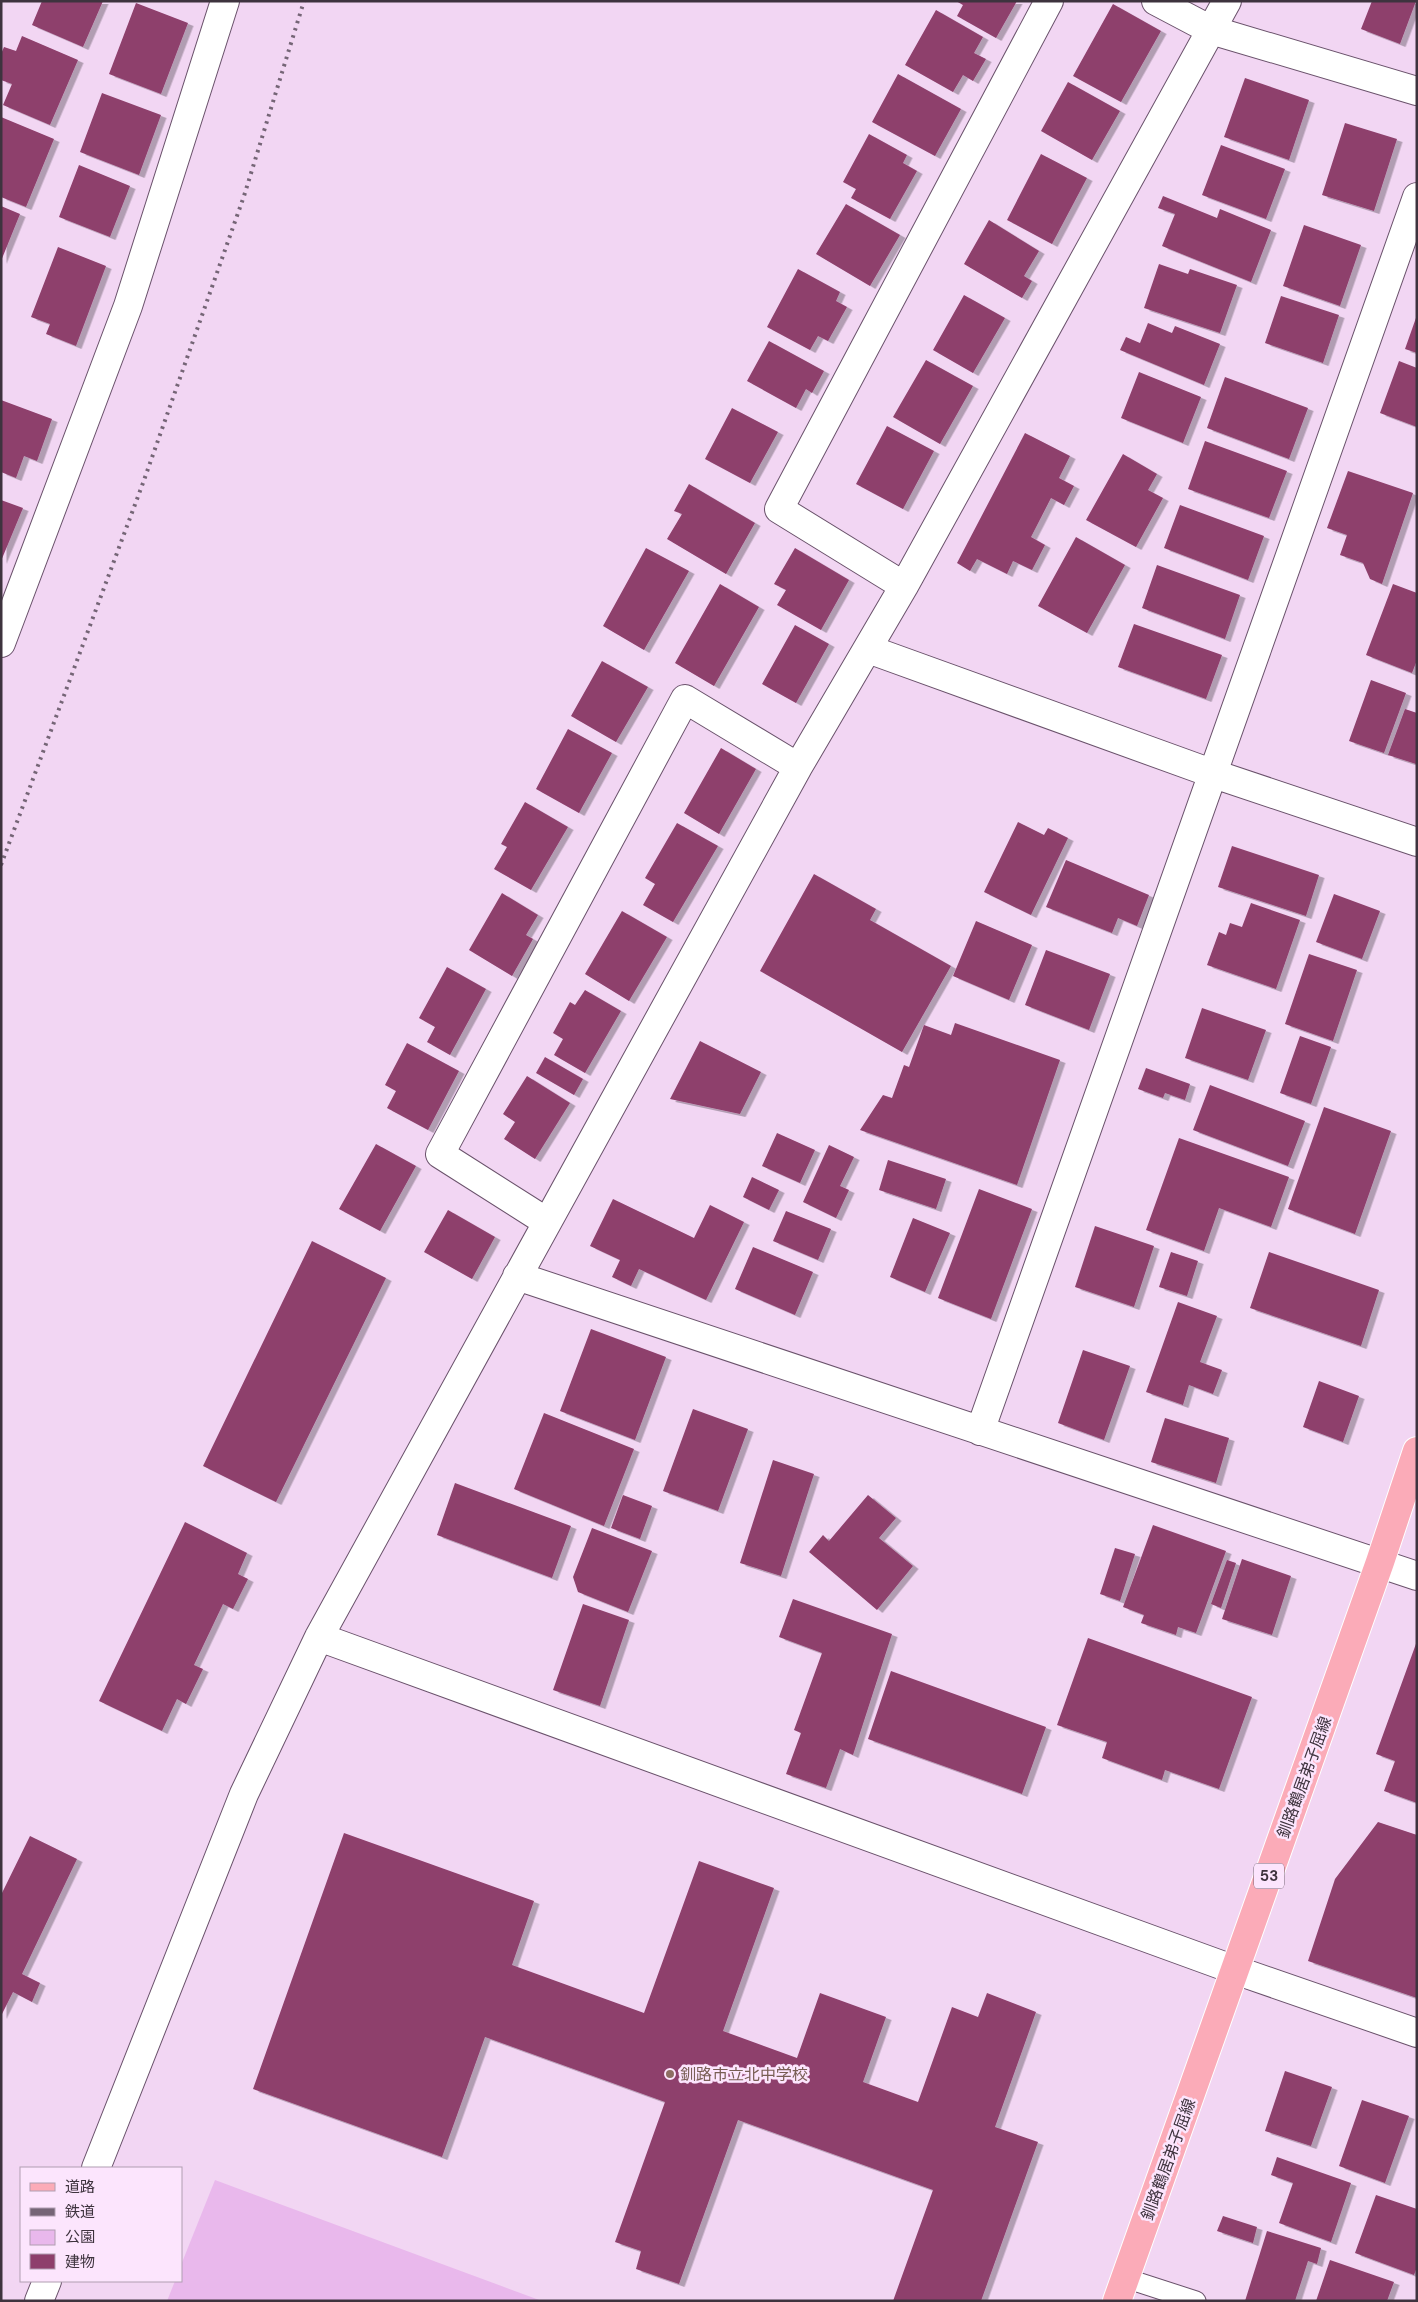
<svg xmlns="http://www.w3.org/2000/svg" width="1418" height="2302" viewBox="0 0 1418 2302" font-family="'DM Sans','Noto Sans JP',sans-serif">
	<defs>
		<filter id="shadow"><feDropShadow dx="5.5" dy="3" stdDeviation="0" flood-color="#0004"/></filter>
	</defs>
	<rect width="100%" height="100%" fill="#f2d6f3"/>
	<path fill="#e9b8ec" d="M 215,2180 L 542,2301 L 167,2301 L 175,2281 L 181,2281 L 181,2265 Z"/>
	<path fill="#8e3f6c" filter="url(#shadow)" d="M 42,1 L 103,1 L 83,47 L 32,25 Z
		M 956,1 L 1017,1 L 996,38 L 957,16 L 963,5 Z
		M 1372,1 L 1416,1 L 1400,44 L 1361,29 Z
		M 136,3 L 188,23 L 161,94 L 109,74 Z
		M 1113,4 L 1161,31 L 1121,102 L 1073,76 Z
		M 936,10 L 983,37 L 974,53 L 986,59 L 973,81 L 963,75 L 953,92 L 905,65 Z
		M 22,36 L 78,60 L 50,125 L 3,105 L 12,84 L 1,80 L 1,54 L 4,47 L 16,51 Z
		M 898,74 L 961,109 L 935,156 L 872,122 Z
		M 1245,78 L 1309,100 L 1289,160 L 1224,137 Z
		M 1068,82 L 1120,111 L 1092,160 L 1041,131 Z
		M 102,93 L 161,115 L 139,175 L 80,152 Z
		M 1,117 L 54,139 L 26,207 L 1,197 Z
		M 1345,123 L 1397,139 L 1374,211 L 1322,195 Z
		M 869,134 L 907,155 L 903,163 L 917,171 L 890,219 L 851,198 L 856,189 L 843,182 Z
		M 1221,145 L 1285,169 L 1266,219 L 1202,195 Z
		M 1041,154 L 1087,178 L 1052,244 L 1007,220 Z
		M 79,165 L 130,186 L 110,237 L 59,217 Z
		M 1163,196 L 1217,218 L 1220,209 L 1271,230 L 1251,282 L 1162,246 L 1175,214 L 1158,208 Z
		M 846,204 L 900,235 L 870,286 L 816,254 Z
		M 1,206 L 20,214 L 1,261 Z
		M 989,220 L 1039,251 L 1024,276 L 1032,281 L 1022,298 L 964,264 Z
		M 1304,225 L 1361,245 L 1340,306 L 1283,286 Z
		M 58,247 L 106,266 L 76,346 L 46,334 L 50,324 L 31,317 Z
		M 1159,264 L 1188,274 L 1190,269 L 1237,285 L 1220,333 L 1144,308 Z
		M 798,269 L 840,292 L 836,301 L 847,307 L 828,341 L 818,336 L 810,350 L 767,327 Z
		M 964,295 L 1005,318 L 973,373 L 933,350 Z
		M 1281,296 L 1339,315 L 1323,363 L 1265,343 Z
		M 1417,315 L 1417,353 L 1405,349 Z
		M 1148,323 L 1172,333 L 1175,326 L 1220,344 L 1204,385 L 1120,350 L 1126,337 L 1140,343 Z
		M 769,341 L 824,371 L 812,393 L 806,389 L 796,408 L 747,381 Z
		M 926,360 L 973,386 L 940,444 L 893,417 Z
		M 1399,361 L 1417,368 L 1417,427 L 1380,413 Z
		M 1139,372 L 1201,397 L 1183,443 L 1121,418 Z
		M 1225,377 L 1308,408 L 1289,459 L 1207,428 Z
		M 1,400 L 52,419 L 37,461 L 24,456 L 16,478 L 1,472 Z
		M 732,408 L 778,432 L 750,483 L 705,459 Z
		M 887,426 L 934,451 L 903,509 L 856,484 Z
		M 1025,433 L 1070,456 L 1059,478 L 1074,486 L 1064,505 L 1051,498 L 1031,537 L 1045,545 L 1032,570 L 1013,561 L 1007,574 L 977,559 L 970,571 L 957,563 Z
		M 1205,441 L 1287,471 L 1269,518 L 1188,489 Z
		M 1123,454 L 1157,474 L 1148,490 L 1163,498 L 1136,547 L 1086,520 Z
		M 1348,471 L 1413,493 L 1382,584 L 1370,579 L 1363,563 L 1340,555 L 1347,535 L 1327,528 Z
		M 689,484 L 755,523 L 726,574 L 667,539 L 682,514 L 674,511 Z
		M 1,500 L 23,508 L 1,561 Z
		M 1180,505 L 1264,536 L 1248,580 L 1164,548 Z
		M 1076,537 L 1125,565 L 1087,633 L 1038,606 Z
		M 646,548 L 689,571 L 644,650 L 603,626 Z
		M 795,548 L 849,580 L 821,630 L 777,605 L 786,590 L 774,584 Z
		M 1157,565 L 1240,595 L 1225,639 L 1142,608 Z
		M 720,584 L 759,607 L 714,686 L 675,663 Z
		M 1393,584 L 1417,593 L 1417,660 L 1412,673 L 1366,655 Z
		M 1134,624 L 1222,655 L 1206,699 L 1118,667 Z
		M 795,625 L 829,644 L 796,703 L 762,684 Z
		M 602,661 L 648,687 L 616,742 L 571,716 Z
		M 1371,680 L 1406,693 L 1384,753 L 1349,741 Z
		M 1405,709 L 1417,713 L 1416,764 L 1388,755 Z
		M 568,729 L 612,753 L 579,813 L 536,789 Z
		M 721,748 L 756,769 L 719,834 L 684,813 Z
		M 525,802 L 568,827 L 531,890 L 494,869 L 507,847 L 501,844 Z
		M 1018,822 L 1044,835 L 1048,828 L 1068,838 L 1031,915 L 984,892 Z
		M 677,823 L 718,846 L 673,922 L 643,905 L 655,884 L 645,878 Z
		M 1232,846 L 1319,875 L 1306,916 L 1218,887 Z
		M 1066,860 L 1149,895 L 1137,926 L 1118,918 L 1112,933 L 1046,907 Z
		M 814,874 L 876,909 L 870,920 L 951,966 L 902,1052 L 760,971 Z
		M 502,893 L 538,915 L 526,935 L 533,939 L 512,976 L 469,950 Z
		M 1334,894 L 1380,911 L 1362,959 L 1316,942 Z
		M 1251,903 L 1300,920 L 1276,989 L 1207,965 L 1219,932 L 1226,935 L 1230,923 L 1242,927 Z
		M 622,911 L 667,937 L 629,1001 L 585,974 Z
		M 976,921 L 1032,945 L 1009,1000 L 953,976 Z
		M 1046,950 L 1110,974 L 1089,1030 L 1025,1005 Z
		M 1309,954 L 1357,970 L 1333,1041 L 1285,1024 Z
		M 447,967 L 486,989 L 450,1055 L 427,1042 L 435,1027 L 419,1018 Z
		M 585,990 L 621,1011 L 585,1073 L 554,1055 L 563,1039 L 553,1033 L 570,1002 L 575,1005 Z
		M 1202,1008 L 1266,1030 L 1248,1080 L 1185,1058 Z
		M 955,1023 L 1060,1060 L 1017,1185 L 860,1130 L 883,1095 L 892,1098 L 904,1065 L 909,1067 L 924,1025 L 951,1035 Z
		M 1300,1036 L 1331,1047 L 1311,1104 L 1280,1093 Z
		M 700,1041 L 761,1072 L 740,1114 L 670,1099 Z
		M 407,1043 L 459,1071 L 428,1130 L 387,1108 L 396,1091 L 385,1085 Z
		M 545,1057 L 583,1079 L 574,1095 L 536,1073 Z
		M 1146,1068 L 1190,1084 L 1185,1100 L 1165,1093 L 1163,1098 L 1138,1089 Z
		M 527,1076 L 570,1103 L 535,1159 L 504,1139 L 515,1122 L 503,1114 Z
		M 1210,1085 L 1305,1121 L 1288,1166 L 1193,1130 Z
		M 1324,1107 L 1391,1131 L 1355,1234 L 1288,1209 Z
		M 777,1133 L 815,1150 L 800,1183 L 762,1166 Z
		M 1179,1138 L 1289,1177 L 1271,1227 L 1219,1208 L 1204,1251 L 1146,1230 Z
		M 376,1144 L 416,1166 L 380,1231 L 339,1209 Z
		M 829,1145 L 854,1157 L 840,1186 L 849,1190 L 836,1218 L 803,1202 Z
		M 888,1160 L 946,1179 L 936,1209 L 879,1190 Z
		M 752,1177 L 779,1190 L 769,1210 L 743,1197 Z
		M 979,1189 L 1032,1209 L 991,1319 L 938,1298 Z
		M 613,1199 L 694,1238 L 710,1205 L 744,1222 L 706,1300 L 639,1269 L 631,1286 L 612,1277 L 620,1260 L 590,1246 Z
		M 448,1210 L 495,1237 L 472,1279 L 424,1252 Z
		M 786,1211 L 831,1229 L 818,1260 L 773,1241 Z
		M 913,1218 L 950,1233 L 925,1292 L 890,1277 Z
		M 1095,1226 L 1154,1246 L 1134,1307 L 1075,1287 Z
		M 312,1241 L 386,1278 L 276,1502 L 203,1466 Z
		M 753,1247 L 813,1272 L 795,1315 L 735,1289 Z
		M 1171,1252 L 1198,1261 L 1187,1296 L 1159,1287 Z
		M 1269,1252 L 1379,1290 L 1361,1346 L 1250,1308 Z
		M 1178,1302 L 1217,1316 L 1200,1362 L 1222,1370 L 1213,1394 L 1189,1385 L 1183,1405 L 1146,1392 Z
		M 591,1329 L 666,1357 L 635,1440 L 560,1411 Z
		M 1083,1350 L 1130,1366 L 1104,1440 L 1058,1423 Z
		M 1319,1381 L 1359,1396 L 1343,1442 L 1303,1427 Z
		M 693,1409 L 748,1429 L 718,1511 L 663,1491 Z
		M 544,1413 L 634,1449 L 604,1526 L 514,1489 Z
		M 1165,1418 L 1229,1438 L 1216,1483 L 1151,1462 Z
		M 773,1460 L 814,1474 L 781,1576 L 740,1563 Z
		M 455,1483 L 571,1526 L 552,1578 L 437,1535 Z
		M 623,1495 L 652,1506 L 640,1539 L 611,1528 Z
		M 868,1495 L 896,1518 L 879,1538 L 913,1566 L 877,1610 L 809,1552 L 823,1535 L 829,1541 Z
		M 185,1522 L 247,1553 L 238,1574 L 248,1579 L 233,1609 L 223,1604 L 194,1665 L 203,1669 L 186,1704 L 177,1699 L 162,1731 L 99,1701 Z
		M 1153,1525 L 1226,1551 L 1196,1633 L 1178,1627 L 1176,1635 L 1141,1623 L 1144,1615 L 1123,1607 Z
		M 592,1528 L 652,1551 L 628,1612 L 578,1592 L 573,1577 Z
		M 1115,1548 L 1135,1554 L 1120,1601 L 1100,1594 Z
		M 1242,1559 L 1291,1576 L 1272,1635 L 1222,1619 Z
		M 1227,1560 L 1236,1563 L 1221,1608 L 1211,1604 Z
		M 793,1599 L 892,1634 L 853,1755 L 840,1749 L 826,1788 L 786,1774 L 801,1733 L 794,1730 L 822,1653 L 779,1637 Z
		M 583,1604 L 629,1620 L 600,1706 L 553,1690 Z
		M 1088,1638 L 1252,1697 L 1219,1789 L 1165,1770 L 1162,1780 L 1102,1758 L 1107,1742 L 1057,1725 Z
		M 1417,1641 L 1417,1803 L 1384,1791 L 1395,1761 L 1376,1754 Z
		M 891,1671 L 1046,1727 L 1022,1794 L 868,1739 Z
		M 1378,1822 L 1417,1835 L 1417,1998 L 1308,1961 L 1335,1879 Z
		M 344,1833 L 534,1901 L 512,1965 L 644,2013 L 699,1861 L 774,1888 L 723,2031 L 797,2058 L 820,1993 L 886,2017 L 863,2082 L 918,2102 L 952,2007 L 978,2017 L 987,1993 L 1036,2012 L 995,2127 L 1038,2142 L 981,2301 L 893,2301 L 933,2190 L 738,2120 L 679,2284 L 636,2269 L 641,2251 L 615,2242 L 665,2102 L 485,2037 L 442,2157 L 253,2089 Z
		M 30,1836 L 77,1859 L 22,1974 L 40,1983 L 32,2002 L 13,1992 L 1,2016 L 1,1895 Z
		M 1285,2071 L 1332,2087 L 1311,2146 L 1265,2131 Z
		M 1362,2100 L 1409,2116 L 1385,2183 L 1339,2166 Z
		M 1277,2157 L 1351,2183 L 1331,2242 L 1279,2223 L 1293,2183 L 1271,2175 Z
		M 1376,2195 L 1417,2209 L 1417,2267 L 1414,2275 L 1355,2253 Z
		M 1223,2216 L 1257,2227 L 1253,2243 L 1217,2231 Z
		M 1267,2231 L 1321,2248 L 1317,2264 L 1308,2261 L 1295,2301 L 1245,2301 Z
		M 1330,2260 L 1394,2282 L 1387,2301 L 1316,2301 Z"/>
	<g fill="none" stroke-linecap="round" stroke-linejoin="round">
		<defs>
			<path id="lane" d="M 1125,2278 L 1196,2301"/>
			<path id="street" d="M 1156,1 L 1211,30 L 1417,91
				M 904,586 L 779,509 L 1049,1
				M 1,643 L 128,306 L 225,1
				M 868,649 L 1214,774 L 1417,842
				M 547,1222 L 440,1154 L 685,699 L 798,767
				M 517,1276 L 1417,1576
				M 980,1431 L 1417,197
				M 319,1637 L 1235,1970 L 1417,2033
				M 96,2168 L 244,1794 L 319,1637 L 798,767 L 904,586 L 1227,1
				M 39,2301 L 47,2281"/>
			<path id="primary" d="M 1117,2301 L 1380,1562 L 1417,1451"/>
		</defs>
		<use href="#lane" stroke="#6a526b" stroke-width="21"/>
		<use href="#street" stroke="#6a526b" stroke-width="30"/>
		<use href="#primary" stroke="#fff" stroke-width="30"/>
		<use href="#lane" stroke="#fff" stroke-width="19"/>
		<use href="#street" stroke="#fff" stroke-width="28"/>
		<use href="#primary" stroke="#fbabb8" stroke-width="28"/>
		<path stroke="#756576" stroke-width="4" stroke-dasharray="2.5 5" stroke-linecap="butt" d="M 1,865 L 143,483 L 244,196 L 304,1"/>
	</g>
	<circle fill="#8d6e63" stroke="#fce5fd" stroke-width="2" cx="670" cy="2074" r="5"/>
	<g text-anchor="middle" stroke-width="5" stroke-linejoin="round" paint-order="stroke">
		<rect fill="#fce5fd" stroke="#776877" stroke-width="1" x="1254" y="1863.5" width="30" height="25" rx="4"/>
		<g font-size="15" font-weight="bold" fill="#3e333e">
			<text x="1269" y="1881">53</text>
		</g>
		<g font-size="16" fill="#3e333e" stroke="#fce5fd">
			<text transform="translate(1304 1777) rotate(-70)" y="6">釧路鶴居弟子屈線</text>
			<text transform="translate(1168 2159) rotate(-70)" y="6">釧路鶴居弟子屈線</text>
		</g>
		<g font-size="16" fill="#785e54" stroke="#fce5fd" text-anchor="start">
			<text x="680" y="2080">釧路市立北中学校</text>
		</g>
	</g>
	<rect width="1418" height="2302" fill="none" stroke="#3e333e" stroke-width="5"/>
	<rect x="20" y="2167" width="162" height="115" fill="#fce5fd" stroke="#b09eb1"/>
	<rect x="30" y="2183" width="25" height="8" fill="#fbabb8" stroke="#b09eb1"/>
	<text x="65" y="2192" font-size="15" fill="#3e333e">道路</text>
	<rect x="30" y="2208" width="25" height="8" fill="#756576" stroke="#b09eb1"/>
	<text x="65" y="2217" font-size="15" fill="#3e333e">鉄道</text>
	<rect x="30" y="2230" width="25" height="15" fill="#e9b8ec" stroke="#b09eb1"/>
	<text x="65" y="2242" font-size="15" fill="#3e333e">公園</text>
	<rect x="30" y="2254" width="25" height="15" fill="#8e3f6c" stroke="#b09eb1"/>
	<text x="65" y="2267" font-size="15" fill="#3e333e">建物</text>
</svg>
